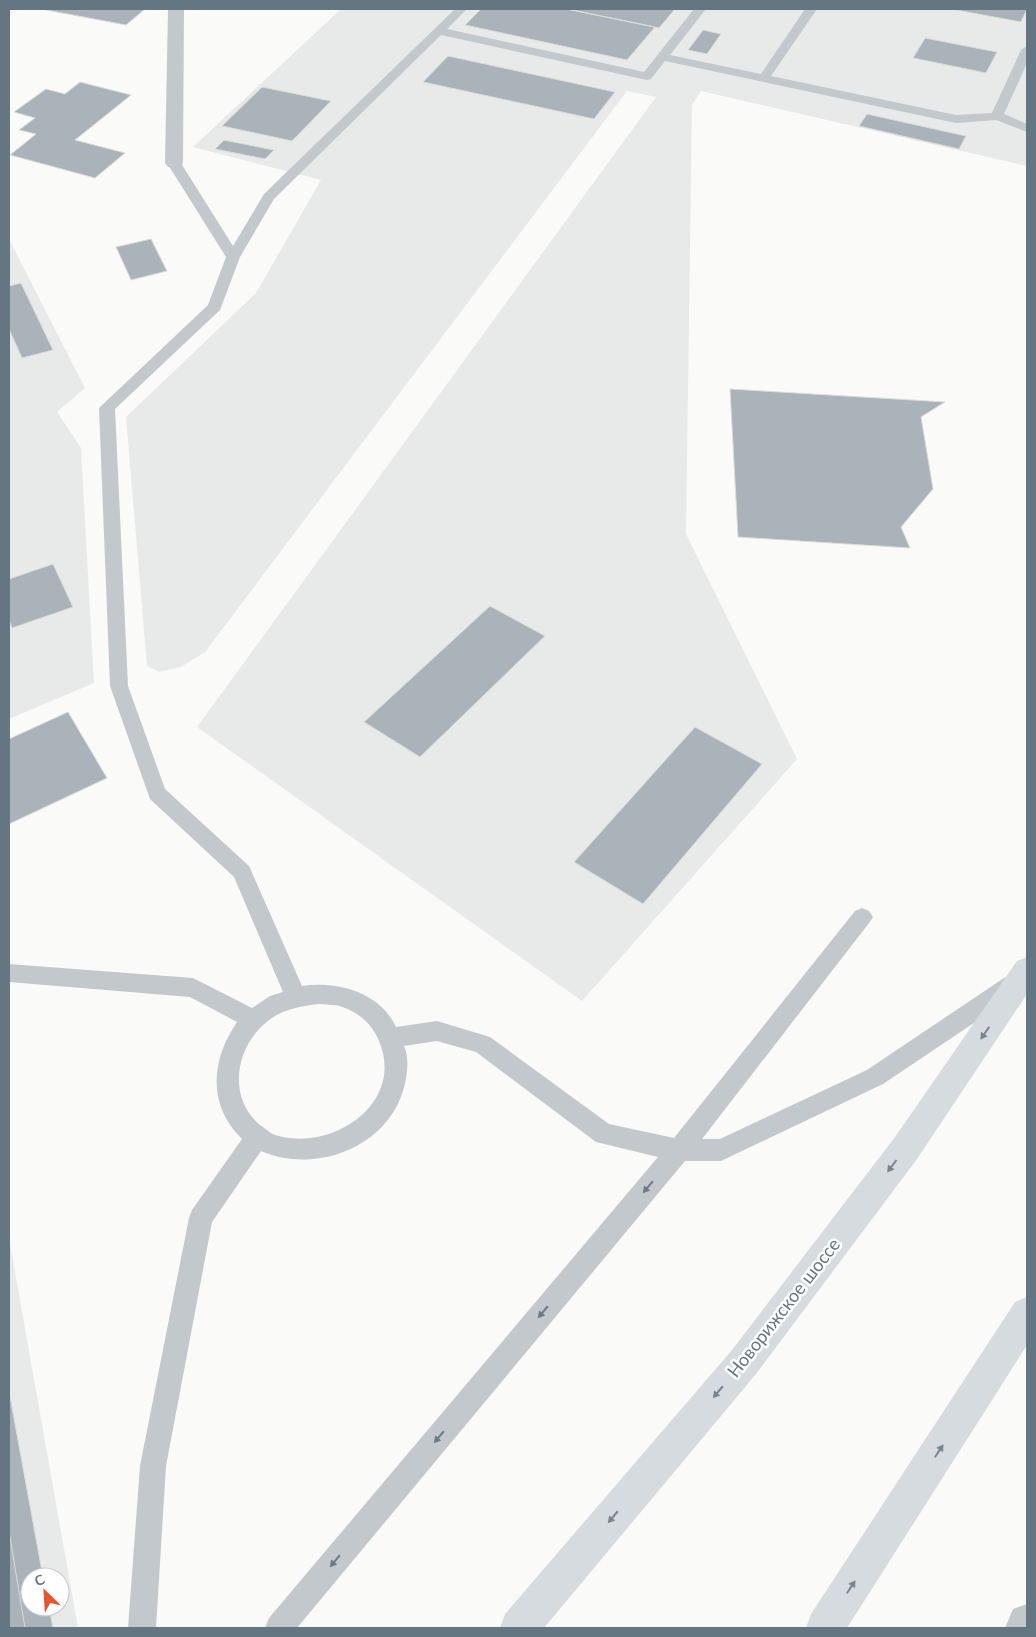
<svg xmlns="http://www.w3.org/2000/svg" width="1036" height="1637" viewBox="0 0 1036 1637" font-family="Lato,sans-serif">
	<rect width="100%" height="100%" fill="#fafaf8"/>
	<path fill="#e8e9e9" fill-rule="evenodd" d="M 341,9 L 1027,9 L 1027,166 L 701,91 L 692,105 L 686,534 L 797,759 L 582,1001 L 197,727 L 656,97 L 627,91 L 205,652 L 181,667 L 159,672 L 147,666 L 126,417 L 256,293 L 321,180 L 193,147 Z
		M 9,243 L 11,243 L 85,388 L 57,412 L 81,448 L 94,683 L 9,719 Z
		M 9,1238 L 78,1628 L 9,1628 ZM 30,1577 L 60,1577 L 60,1607 L 30,1607 Z"/>
	<path fill="#aab3b9" stroke="#dcdcda" d="M 41,9 L 145,9 L 126,25 Z
		M 481,9 L 567,9 L 655,27 L 627,60 L 465,25 Z
		M 567,9 L 675,9 L 659,28 Z
		M 951,9 L 1027,9 L 1021,22 Z
		M 703,30 L 721,34 L 707,54 L 688,50 Z
		M 925,38 L 997,52 L 986,73 L 913,58 Z
		M 448,56 L 615,92 L 594,119 L 423,82 Z
		M 80,82 L 131,95 L 75,140 L 125,153 L 95,178 L 10,155 L 36,134 L 19,130 L 35,118 L 14,112 L 46,89 L 65,94 Z
		M 262,87 L 331,101 L 292,141 L 222,126 Z
		M 867,114 L 966,136 L 959,149 L 859,126 Z
		M 224,140 L 274,150 L 265,159 L 215,149 Z
		M 151,239 L 167,271 L 131,280 L 116,247 Z
		M 21,283 L 53,350 L 22,358 L 9,329 L 9,286 Z
		M 730,389 L 945,402 L 921,417 L 933,489 L 901,527 L 910,548 L 738,537 Z
		M 53,564 L 73,607 L 12,628 L 9,620 L 9,579 Z
		M 490,606 L 545,636 L 420,757 L 364,722 Z
		M 68,712 L 107,778 L 9,824 L 9,739 Z
		M 695,727 L 762,764 L 643,904 L 574,862 Z
		M 9,1391 L 43,1577 L 30,1577 L 30,1607 L 49,1607 L 53,1628 L 9,1628 Z
		M 9,1531 L 25,1628 L 9,1628 Z"/>
	<g fill="none" stroke-linecap="round" stroke-linejoin="round">
		<path fill="#c3c8cc" fill-rule="evenodd" d="M 455,9 L 467,9 L 447,29 L 644,72 L 694,9 L 706,9 L 670,55 L 761,74 L 805,9 L 817,9 L 771,76 L 956,115 L 992,113 L 1021,50 L 1027,46 L 1027,63 L 1004,114 L 1027,124 L 1027,132 L 996,120 L 956,123 L 665,61 L 651,79 L 647,80 L 441,35 L 274,199 L 240,257 L 220,310 L 115,409 L 128,686 L 165,789 L 249,866 L 302,986 C 337,981 380,992 396,1027 L 437,1021 L 490,1037 L 609,1124 L 674,1138 L 855,911 L 862,908 L 869,911 L 873,917 L 869,923 L 702,1139 L 720,1139 L 867,1070 L 1004,978 L 1012,975 L 1020,978 L 1023,985 L 1020,992 L 883,1084 L 721,1161 L 685,1161 L 297,1628 L 265,1628 L 269,1618 L 658,1157 L 596,1142 L 476,1052 L 437,1041 L 404,1046 C 410,1060 407,1077 403,1091 C 385,1149 314,1174 261,1151 L 212,1222 L 166,1466 L 156,1628 L 128,1628 L 140,1466 L 189,1218 L 192,1210 L 242,1139 C 207,1105 211,1060 237,1022 L 190,997 L 9,982 L 9,964 L 193,978 L 252,1008 L 270,996 L 283,992 L 234,877 L 150,799 L 110,686 L 99,408 L 208,305 L 226,257 L 167,163 L 169,160 L 179,160 L 233,246 L 264,194 ZM 319,1004 C 328,1005 337,1004 345,1008 C 361,1014 373,1026 379,1041 C 405,1102 335,1151 279,1136 C 272,1135 266,1129 260,1125 C 226,1096 236,1045 269,1020 C 284,1009 301,1006 319,1004 Z"/>
		<path fill="#c3c8cc" fill-rule="evenodd" d="M 168,9 L 184,9 L 183,163 L 180,167 L 174,168 L 168,167 L 165,163 Z"/>
		<path fill="#c3c8cc" fill-rule="evenodd" d="M 1027,1604 L 1027,1628 L 1005,1628 L 1013,1609 Z"/>
		<path fill="#d6dbdf" fill-rule="evenodd" d="M 1027,957 L 1027,994 L 917,1159 L 756,1374 L 544,1628 L 500,1628 L 505,1614 L 732,1350 L 895,1137 L 1017,961 Z
			M 1027,1297 L 1027,1345 L 847,1628 L 806,1628 L 811,1614 L 1015,1302 Z"/>
	</g>
	<defs><path id="oneway-solid" d="M-6-.8H1V-3.2L6.5 0L1 3.2V.8H-6Z" transform="scale(1.25)"/></defs>
	<g fill="#768591">
		<use href="#oneway-solid" transform="translate(985 1033) rotate(125)"/>
		<use href="#oneway-solid" transform="translate(892 1166) rotate(127)"/>
		<use href="#oneway-solid" transform="translate(718 1392) rotate(130)"/>
		<use href="#oneway-solid" transform="translate(939 1451) rotate(-57)"/>
		<use href="#oneway-solid" transform="translate(613 1517) rotate(130)"/>
		<use href="#oneway-solid" transform="translate(851 1587) rotate(-57)"/>
	</g>
	<g fill="#6a7a87">
		<use href="#oneway-solid" transform="translate(648 1187) rotate(130)"/>
		<use href="#oneway-solid" transform="translate(543 1312) rotate(130)"/>
		<use href="#oneway-solid" transform="translate(439 1437) rotate(130)"/>
		<use href="#oneway-solid" transform="translate(335 1561) rotate(130)"/>
	</g>
	<g text-anchor="middle" stroke-width="5" stroke-linejoin="round" paint-order="stroke">
		<g font-size="18" fill="#657683" stroke="#fff">
			<text transform="translate(784 1308) rotate(-52)" y="6">Новорижское шоссе</text>
		</g>
	</g>
	<rect width="1036" height="1637" fill="none" stroke="#657683" stroke-width="20"/>
	<g transform="translate(45 1592) rotate(335)"><circle r="24" fill="#ffffff" stroke="#c1c8cd"/>
	<path d="M0-4L9 19L0 12L-9 19Z" fill="#e4572e"/>
	<text y="-8" font-size="14" font-weight="bold" text-anchor="middle" fill="#657683">С</text>
	</g>
</svg>
